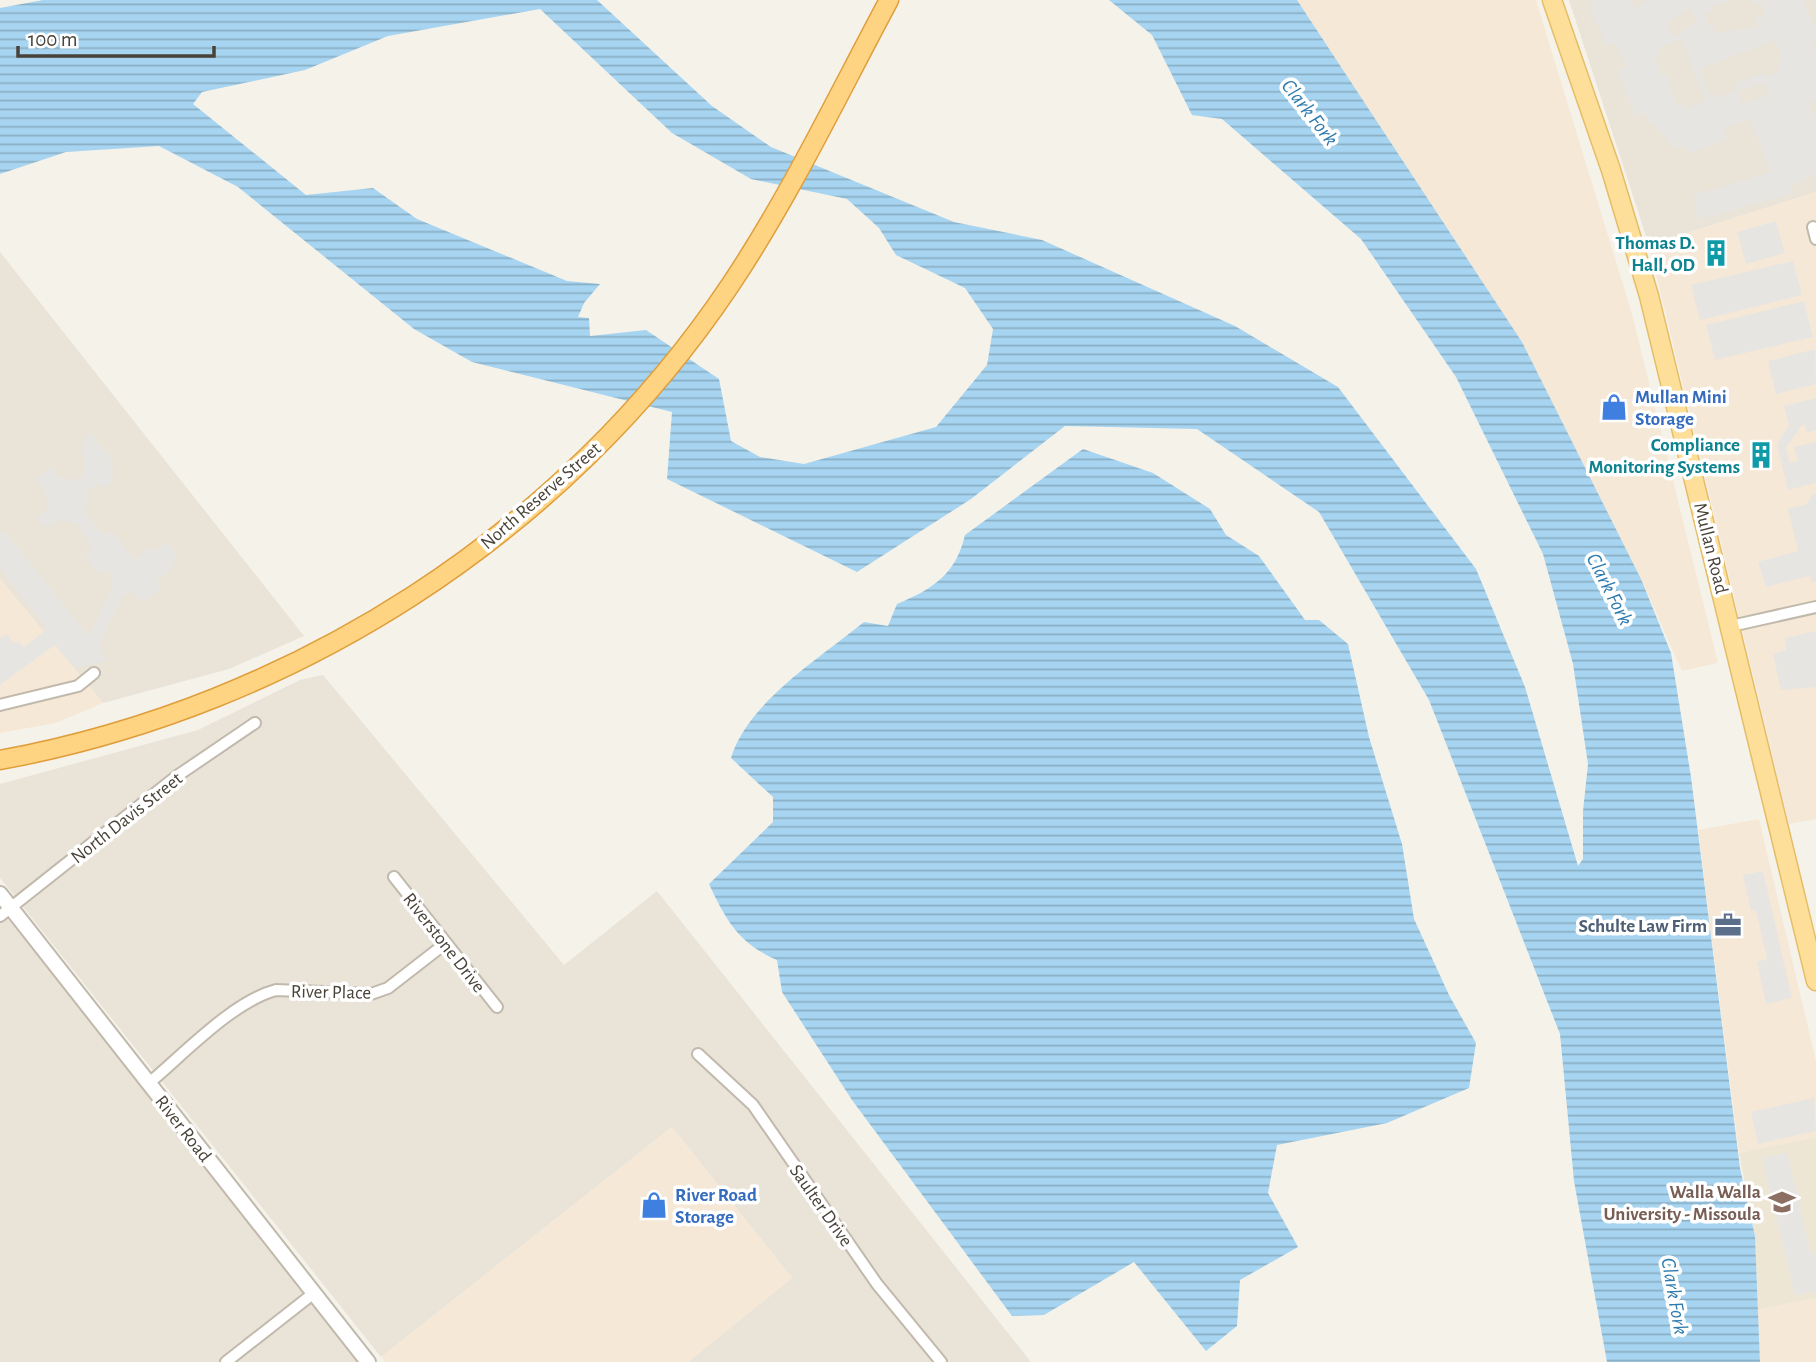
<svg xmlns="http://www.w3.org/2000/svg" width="1816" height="1362" viewBox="0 0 1816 1362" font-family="'Alegreya Sans',sans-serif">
	<defs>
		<pattern id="water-rules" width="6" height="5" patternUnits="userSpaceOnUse" patternTransform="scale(1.75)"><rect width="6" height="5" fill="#a7d5f1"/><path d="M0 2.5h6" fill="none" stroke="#8aaec4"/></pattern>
	</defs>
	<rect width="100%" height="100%" fill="#f5f2ea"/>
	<path fill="#e9e3d8" d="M 1569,0 L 1816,0 L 1816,192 L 1649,245 Z
		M 0,252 L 304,636 L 229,669 L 103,703 L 0,579 Z
		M 323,675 L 564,965 L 657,891 L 1031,1362 L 688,1362 L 792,1278 L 672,1127 L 381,1357 L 0,878 L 0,784 L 198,730 L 300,680 Z
		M 0,909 L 366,1362 L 0,1362 Z"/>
	<path fill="#f6e8d6" d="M 1297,0 L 1536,0 L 1632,314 L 1718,663 L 1682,671 L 1641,579 L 1522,342 Z
		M 1816,192 L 1816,819 L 1789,824 L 1649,245 Z
		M 0,579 L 103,703 L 56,723 L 0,733 Z
		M 1759,819 L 1816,1061 L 1816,1137 L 1739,1153 L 1698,830 Z
		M 672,1127 L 792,1278 L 688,1362 L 385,1362 L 381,1357 Z
		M 1816,1298 L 1816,1362 L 1760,1362 L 1758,1310 Z"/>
	<path fill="#eee6d4" d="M 1816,1137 L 1816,1298 L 1758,1310 L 1755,1236 L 1739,1153 Z"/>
	<path fill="#e7e5e2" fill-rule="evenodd" d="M 1594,0 L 1629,0 L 1636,8 L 1647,0 L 1736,0 L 1711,6 L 1712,11 L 1705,12 L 1707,26 L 1713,26 L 1715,33 L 1757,27 L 1756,18 L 1764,17 L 1762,3 L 1754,4 L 1753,0 L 1803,0 L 1816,30 L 1816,40 L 1811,44 L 1816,55 L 1816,100 L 1809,103 L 1816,120 L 1816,173 L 1791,185 L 1793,193 L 1698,220 L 1693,195 L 1772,172 L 1749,119 L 1723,128 L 1727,138 L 1690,154 L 1685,144 L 1676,150 L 1654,124 L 1651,124 L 1645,113 L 1637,117 L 1617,71 L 1626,67 L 1615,43 L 1606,46 L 1589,5 ZM 1689,8 L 1698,20 L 1675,37 L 1666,25 ZM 1681,39 L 1706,100 L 1686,109 L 1683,103 L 1675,105 L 1667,74 L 1661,76 L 1654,57 L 1659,55 L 1657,49 ZM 1775,40 L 1783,61 L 1778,64 L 1780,71 L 1765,77 L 1763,73 L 1734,84 L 1736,90 L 1717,98 L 1715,94 L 1709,95 L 1699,69 ZM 1764,83 L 1769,95 L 1743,104 L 1739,92 Z
		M 1776,221 L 1785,253 L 1746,264 L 1737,232 Z
		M 1793,261 L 1802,295 L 1700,320 L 1691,285 Z
		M 1804,301 L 1813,337 L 1715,360 L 1706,325 Z
		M 1815,349 L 1816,384 L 1776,394 L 1768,361 Z
		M 1816,398 L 1816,430 L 1807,433 L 1805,425 L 1802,425 L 1786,448 L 1790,463 L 1798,461 L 1794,447 L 1816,442 L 1816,483 L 1788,490 L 1777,444 L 1789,425 L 1784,406 Z
		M 90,432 L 102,449 L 113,459 L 109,462 L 115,470 L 109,472 L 115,479 L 103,488 L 98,484 L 87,492 L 86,514 L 102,534 L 114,533 L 134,560 L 150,548 L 154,551 L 166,542 L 177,556 L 172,569 L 156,582 L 162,589 L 144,603 L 134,593 L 123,595 L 99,645 L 106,661 L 74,668 L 55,645 L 0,685 L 0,639 L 7,634 L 14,643 L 18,641 L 24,647 L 47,629 L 0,568 L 0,534 L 4,531 L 87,634 L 90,635 L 112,587 L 109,569 L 100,575 L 84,555 L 93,548 L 76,523 L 58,520 L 47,528 L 36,518 L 47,509 L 46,493 L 35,480 L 51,467 L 60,478 L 78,480 L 84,475 L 82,446 Z
		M 1812,494 L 1816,494 L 1816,582 L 1812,583 L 1810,576 L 1766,587 L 1758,562 L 1798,551 L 1788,509 L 1807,504 Z
		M 1816,631 L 1816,687 L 1781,690 L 1773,654 L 1786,650 L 1785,638 Z
		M 1763,871 L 1792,998 L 1766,1004 L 1757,962 L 1767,959 L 1756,910 L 1751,911 L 1743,875 Z
		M 1814,1098 L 1816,1131 L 1758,1144 L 1751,1112 Z
		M 1787,1152 L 1811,1254 L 1816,1253 L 1816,1291 L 1795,1296 L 1762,1158 Z"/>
	<path fill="url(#water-rules)" fill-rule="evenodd" d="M 43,0 L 597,0 L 712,106 L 771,147 L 954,222 L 1042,240 L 1235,326 L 1338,387 L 1476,569 L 1525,687 L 1578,866 L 1583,859 L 1583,811 L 1588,764 L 1573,664 L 1543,554 L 1456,377 L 1361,239 L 1222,119 L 1192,115 L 1152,35 L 1109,0 L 1297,0 L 1522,342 L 1641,579 L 1671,653 L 1691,777 L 1740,1168 L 1755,1236 L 1760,1362 L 1607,1362 L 1574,1181 L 1560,1034 L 1429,700 L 1319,512 L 1197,429 L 1065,426 L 971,499 L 857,572 L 667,479 L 672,412 L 472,362 L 414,329 L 238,187 L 159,146 L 66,152 L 0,174 L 0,8 ZM 540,9 L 672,133 L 751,179 L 847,199 L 879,228 L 896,255 L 965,288 L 993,329 L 987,365 L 936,427 L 804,464 L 760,457 L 731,441 L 719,379 L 646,330 L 590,336 L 589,318 L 578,317 L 584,303 L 600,284 L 567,281 L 417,219 L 373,188 L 306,195 L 193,104 L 202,92 L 305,70 L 388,36 Z
		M 1083,449 L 1153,473 L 1210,509 L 1226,535 L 1259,556 L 1305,620 L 1319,620 L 1348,644 L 1369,737 L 1402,844 L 1414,919 L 1449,995 L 1476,1043 L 1469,1088 L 1387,1123 L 1277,1145 L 1268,1193 L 1298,1247 L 1240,1280 L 1237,1326 L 1206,1351 L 1134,1262 L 1044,1315 L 1012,1316 L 852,1100 L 782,992 L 777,960 C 738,943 726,920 709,884 L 773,822 L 773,797 L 731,758 C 748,702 820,658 864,622 L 888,626 L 897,604 C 933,589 956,574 965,535 Z"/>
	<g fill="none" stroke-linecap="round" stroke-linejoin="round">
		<defs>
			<path id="minor" d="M 1813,227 L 1816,239
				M 1731,626 L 1816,607
				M 0,705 L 78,686 L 94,673
				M 394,877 L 497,1007
				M 0,916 L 177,776 L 255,723
				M 698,1054 L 753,1105 L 877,1284 L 941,1362
				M 149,1083 C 184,1054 232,1002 276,990 L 371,994 L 388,988 L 446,943
				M 226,1362 L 314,1293"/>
			<path id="tertiary" d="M 0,894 L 368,1362"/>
			<path id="primary" d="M 1552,0 L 1611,170 L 1649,296 L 1816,981"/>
			<path id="trunk" d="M 0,760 C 294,706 564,534 731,284 C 791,194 838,95 889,0"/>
		</defs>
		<use href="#minor" stroke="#c1b9ac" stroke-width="14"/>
		<use href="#tertiary" stroke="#c1b9ac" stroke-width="18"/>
		<use href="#primary" stroke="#e5bd68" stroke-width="21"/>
		<use href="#trunk" stroke="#df9e3b" stroke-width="21"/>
		<use href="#minor" stroke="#fff" stroke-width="10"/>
		<use href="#tertiary" stroke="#fff" stroke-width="14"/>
		<use href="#primary" stroke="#fedf9a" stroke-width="18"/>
		<use href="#trunk" stroke="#fed483" stroke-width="18"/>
	</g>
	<defs>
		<symbol id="building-bare" viewBox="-9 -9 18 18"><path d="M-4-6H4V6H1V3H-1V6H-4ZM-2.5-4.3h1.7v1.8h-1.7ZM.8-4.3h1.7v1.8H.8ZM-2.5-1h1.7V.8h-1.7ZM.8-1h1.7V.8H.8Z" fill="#0f9aa8" stroke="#fff" stroke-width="2.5" paint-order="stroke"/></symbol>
		<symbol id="shop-bare" viewBox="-9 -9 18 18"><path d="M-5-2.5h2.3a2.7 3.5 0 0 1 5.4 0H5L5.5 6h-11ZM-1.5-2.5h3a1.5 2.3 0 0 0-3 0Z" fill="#3f7fe0" stroke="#fff" stroke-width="2.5" paint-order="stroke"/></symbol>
		<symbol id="office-bare" viewBox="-9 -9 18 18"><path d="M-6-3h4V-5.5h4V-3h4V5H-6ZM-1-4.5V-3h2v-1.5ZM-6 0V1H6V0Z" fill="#5c6f8a" stroke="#fff" stroke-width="2.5" paint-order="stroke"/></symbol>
		<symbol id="university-bare" viewBox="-9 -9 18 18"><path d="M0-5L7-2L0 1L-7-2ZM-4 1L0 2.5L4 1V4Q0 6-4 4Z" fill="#8d6e63" stroke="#fff" stroke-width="2.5" paint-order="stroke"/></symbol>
	</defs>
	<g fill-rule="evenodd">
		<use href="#building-bare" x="1697" y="234" width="38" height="38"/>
		<use href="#shop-bare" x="1595" y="388" width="38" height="38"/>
		<use href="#building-bare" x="1742" y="436" width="38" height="38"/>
		<use href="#office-bare" x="1709" y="906" width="38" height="38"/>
		<use href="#university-bare" x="1763" y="1183" width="38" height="38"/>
		<use href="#shop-bare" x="635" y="1186" width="38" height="38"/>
	</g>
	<g text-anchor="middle" stroke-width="7" stroke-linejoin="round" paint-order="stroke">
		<g font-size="19" font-weight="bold" fill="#0d838f" stroke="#fff" text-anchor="end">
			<text x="1695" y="249">Thomas D.<tspan x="1695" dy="22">Hall, OD</tspan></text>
			<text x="1740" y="451">Compliance<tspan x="1740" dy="22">Monitoring Systems</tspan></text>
		</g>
		<g font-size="19" font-weight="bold" fill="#366cbe" stroke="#fff" text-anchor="start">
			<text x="1635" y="403">Mullan Mini<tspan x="1635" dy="22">Storage</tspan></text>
			<text x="675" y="1201">River Road<tspan x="675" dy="22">Storage</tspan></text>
		</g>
		<g font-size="19" fill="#494238" stroke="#fff">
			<text transform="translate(540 495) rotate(-41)" y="7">North Reserve Street</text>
			<text transform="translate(1712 548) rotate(76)" y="7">Mullan Road</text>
			<text transform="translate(126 817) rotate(-38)" y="7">North Davis Street</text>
			<text transform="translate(445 942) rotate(52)" y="7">Riverstone Drive</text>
			<text transform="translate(331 991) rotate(1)" y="7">River Place</text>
			<text transform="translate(184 1128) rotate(52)" y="7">River Road</text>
			<text transform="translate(822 1205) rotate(55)" y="7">Saulter Drive</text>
		</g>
		<g font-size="19" font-weight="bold" fill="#4e5e75" stroke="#fff" text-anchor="end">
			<text x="1707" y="932">Schulte Law Firm</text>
		</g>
		<g font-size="19" font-weight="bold" fill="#785e54" stroke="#fff" text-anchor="end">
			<text x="1761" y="1198">Walla Walla<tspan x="1761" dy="22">University - Missoula</tspan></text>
		</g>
		<g font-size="21" font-style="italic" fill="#2e7baf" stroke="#fff">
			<text transform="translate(1310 112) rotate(52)" y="7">Clark Fork</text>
			<text transform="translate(1610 589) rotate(63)" y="7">Clark Fork</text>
			<text transform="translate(1675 1296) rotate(80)" y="7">Clark Fork</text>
		</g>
	</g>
	<path d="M18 46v10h196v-10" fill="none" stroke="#494238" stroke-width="3.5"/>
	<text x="28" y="46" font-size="21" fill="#494238" stroke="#ffffff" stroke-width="5" paint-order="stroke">100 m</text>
</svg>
